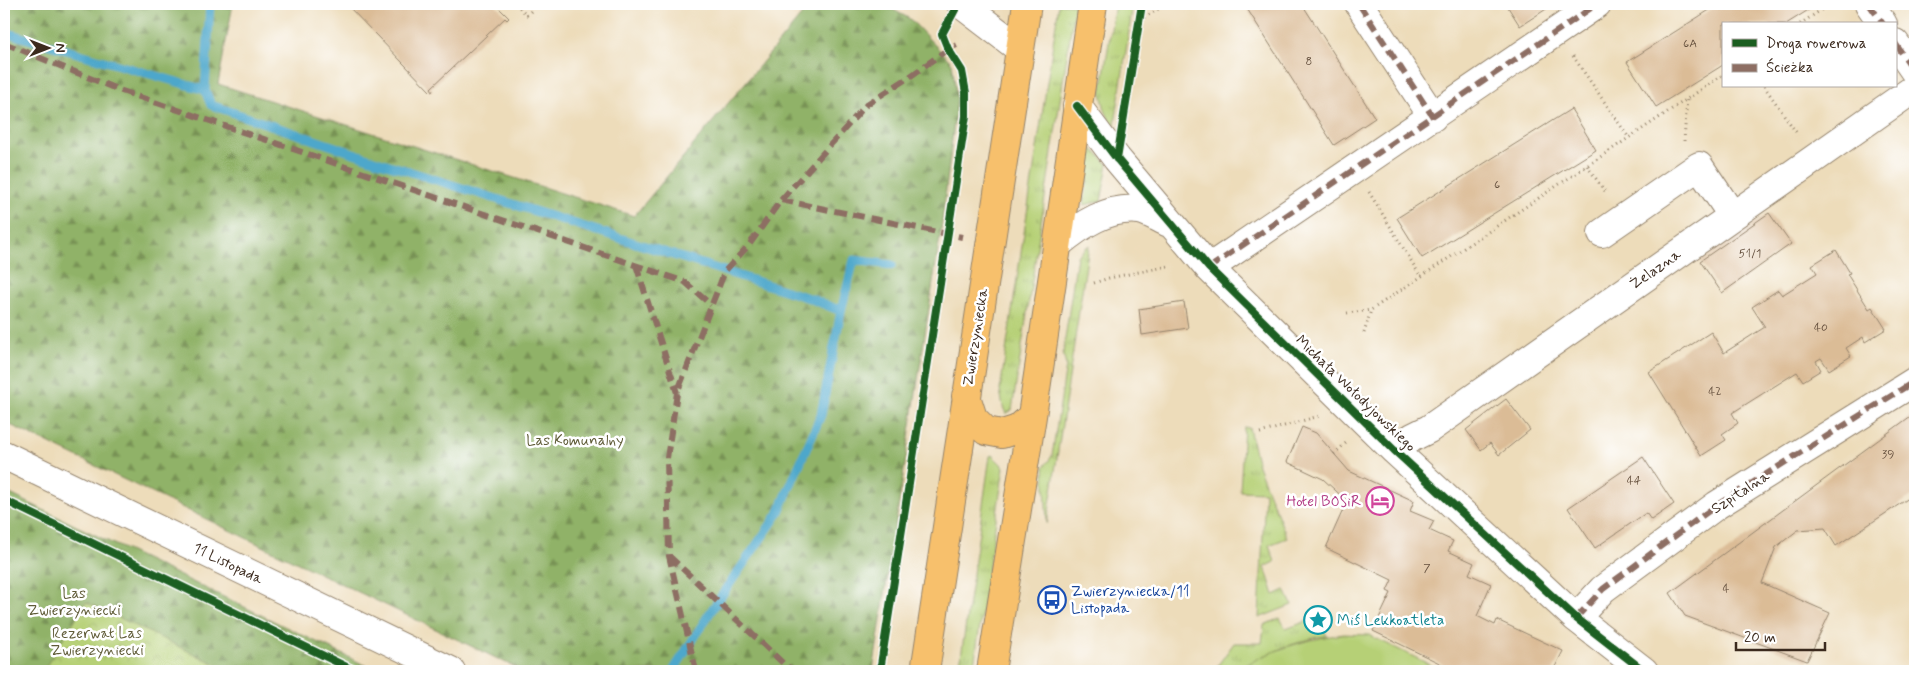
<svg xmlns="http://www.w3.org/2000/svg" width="1919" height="675" viewBox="0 0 1919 675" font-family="Mynerve,sans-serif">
	<defs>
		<pattern id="grass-tufts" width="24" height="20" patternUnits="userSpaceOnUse" patternTransform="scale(1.25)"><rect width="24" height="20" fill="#b6d076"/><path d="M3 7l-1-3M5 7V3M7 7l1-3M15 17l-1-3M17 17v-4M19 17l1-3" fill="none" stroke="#9db366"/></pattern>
		<pattern id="forest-firs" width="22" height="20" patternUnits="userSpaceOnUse" patternTransform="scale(1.25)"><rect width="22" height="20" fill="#90b267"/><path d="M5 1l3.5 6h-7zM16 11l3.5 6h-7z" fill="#779154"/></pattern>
		<pattern id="park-crowns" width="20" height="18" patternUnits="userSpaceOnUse" patternTransform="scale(1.25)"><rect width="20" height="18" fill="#b6d076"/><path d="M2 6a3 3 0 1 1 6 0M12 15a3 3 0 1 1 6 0" fill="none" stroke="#9db366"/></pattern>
	</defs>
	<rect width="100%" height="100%" fill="#fff"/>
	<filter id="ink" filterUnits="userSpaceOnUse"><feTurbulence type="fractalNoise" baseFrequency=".02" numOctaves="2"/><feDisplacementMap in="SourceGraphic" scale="10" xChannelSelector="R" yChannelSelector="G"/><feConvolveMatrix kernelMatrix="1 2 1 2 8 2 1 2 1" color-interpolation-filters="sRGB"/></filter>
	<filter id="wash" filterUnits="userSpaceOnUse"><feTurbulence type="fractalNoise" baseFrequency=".0096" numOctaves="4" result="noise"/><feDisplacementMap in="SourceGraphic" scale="20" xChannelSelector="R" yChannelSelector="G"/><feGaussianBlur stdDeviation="1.12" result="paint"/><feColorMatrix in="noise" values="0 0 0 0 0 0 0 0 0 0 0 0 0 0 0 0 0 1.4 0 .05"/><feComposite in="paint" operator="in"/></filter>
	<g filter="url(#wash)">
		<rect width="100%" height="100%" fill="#eddcba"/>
		<path fill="url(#grass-tufts)" stroke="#787d4a" d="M 1059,4 L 1075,4 L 1012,410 L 1006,414 L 1003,407 L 1000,390 Z
			M 1115,4 L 1133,4 L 1114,131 L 1105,110 L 1101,93 Z
			M 1092,149 L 1108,164 L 1101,201 L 1084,205 Z
			M 1089,245 L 1047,524 L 1044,467 L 1052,456 L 1066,366 L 1063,353 L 1077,256 Z
			M 1244,427 L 1249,428 L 1258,466 L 1287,538 L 1269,545 L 1275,562 L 1265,567 L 1274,595 L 1285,590 L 1292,605 L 1259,618 L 1265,492 L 1240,491 Z
			M 992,455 L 1004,467 L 973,671 L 959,671 L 990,456 Z
			M 1318,617 L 1327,636 L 1317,637 L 1284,647 L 1236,671 L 1218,671 L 1218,665 L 1234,643 L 1262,643 L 1264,625 L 1280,618 L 1286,629 Z"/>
		<path fill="url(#forest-firs)" stroke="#666e42" d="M 4,4 L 233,4 L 218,84 L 634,216 L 811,4 L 883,4 L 910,19 L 952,63 L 957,99 L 941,231 L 873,671 L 523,671 L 4,422 Z
			M 4,491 L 377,671 L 4,671 Z"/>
		<path fill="url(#park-crowns)" stroke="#787d4a" d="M 86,602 L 230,671 L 43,671 Z"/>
		<path fill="#b6d076" stroke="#787d4a" d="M 1344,634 L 1369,635 L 1443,671 L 1236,671 C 1269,650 1306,639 1344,634 Z"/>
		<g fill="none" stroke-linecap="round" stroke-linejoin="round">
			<path stroke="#4ea7cb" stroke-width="9" d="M 4,32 L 205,90 L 211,105 L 383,163 L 809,298 L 841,311 L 821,415 L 778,514 L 713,608 L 673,671
				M 205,90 L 210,4
				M 841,311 L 854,260 L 892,265"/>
		</g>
		<g id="blocks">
			<path fill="#dbbc96" d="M 348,4 L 495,4 L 509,18 L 507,20 L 505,18 L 431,88 L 433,91 L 431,92 L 347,5 Z
				M 1244,4 L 1302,4 L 1375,118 L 1334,145 Z
				M 1506,4 L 1554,4 L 1520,26 Z
				M 1719,4 L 1818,4 L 1786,24 L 1723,24 L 1723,65 L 1656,107 L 1627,62 Z
				M 1571,109 L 1596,150 L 1422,258 L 1397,218 Z
				M 1769,213 L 1791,244 L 1722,293 L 1700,261 Z
				M 1836,250 L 1850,273 L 1847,274 L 1869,309 L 1872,307 L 1886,329 L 1865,342 L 1863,337 L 1846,348 L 1851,356 L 1829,370 L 1821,358 L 1816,361 L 1821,370 L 1803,381 L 1797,372 L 1732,413 L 1738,423 L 1722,434 L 1726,440 L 1701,456 L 1649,372 L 1711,332 L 1724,353 L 1765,327 L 1752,307 L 1778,290 L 1782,295 L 1817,273 L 1812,265 Z
				M 1184,302 L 1188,328 L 1142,335 L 1139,309 Z
				M 1506,399 L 1530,430 L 1499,455 L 1490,443 L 1481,450 L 1466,430 Z
				M 1915,413 L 1915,494 L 1836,546 L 1825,528 L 1798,530 L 1776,547 L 1762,583 L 1830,613 L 1807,661 L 1685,616 L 1670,593 Z
				M 1302,427 L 1316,433 L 1349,471 L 1414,501 L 1410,511 L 1434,521 L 1429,530 L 1453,541 L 1448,551 L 1474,563 L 1469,574 L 1491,584 L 1477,616 L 1495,625 L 1497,620 L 1563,651 L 1553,671 L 1456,671 L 1373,631 L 1391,593 L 1387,591 L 1392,580 L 1326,548 L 1347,501 L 1323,479 L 1287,462 Z
				M 1643,457 L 1674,504 L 1651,520 L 1646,513 L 1595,548 L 1568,508 Z"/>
		</g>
	</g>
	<g filter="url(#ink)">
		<use href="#blocks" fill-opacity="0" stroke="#94836c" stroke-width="1"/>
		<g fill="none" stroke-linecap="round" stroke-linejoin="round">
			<defs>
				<path id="minor" d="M 961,4 L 1020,49
					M 1359,4 L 1433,117
					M 1869,4 L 1883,24
					M 1895,43 L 1915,72
					M 1077,106 L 1117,159 L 1209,268 L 1394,450 L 1576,618 L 1644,671
					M 1602,233 L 1699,166 L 1732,215
					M 1058,244 C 1081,225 1108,206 1140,210 C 1149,212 1160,219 1169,223
					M 1209,268 L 1597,4
					M 1394,450 L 1413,437 L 1429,429 L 1915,88
					M 4,455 L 451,671
					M 1576,618 L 1603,589 L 1717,505 L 1915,381"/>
				<path id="major" d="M 966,396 L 973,418 L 986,431 L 1002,434 L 1018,429 L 1032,416
					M 925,671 L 1027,4
					M 991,671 L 1032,416 L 1093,4"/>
			</defs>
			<use href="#minor" stroke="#94836c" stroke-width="30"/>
			<use href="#major" stroke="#94836c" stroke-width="30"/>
			<path stroke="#94836c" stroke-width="3" stroke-dasharray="1 4" stroke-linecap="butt" d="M 516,4 L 527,15 L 538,4
				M 1140,20 L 1167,4
				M 1800,24 L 1830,4
				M 1573,56 L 1629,138
				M 1764,86 L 1798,135
				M 1684,141 L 1687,99
				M 1587,166 L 1607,194
				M 1369,192 L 1421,277
				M 1094,283 L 1109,278 L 1169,266
				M 1347,313 L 1371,310
				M 1364,333 L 1371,310 L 1723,75
				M 1260,433 L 1319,416
				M 1334,454 L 1346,443"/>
			<use href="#minor" stroke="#fff" stroke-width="28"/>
			<use href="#major" stroke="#f7c06c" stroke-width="28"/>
			<path stroke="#8d6e63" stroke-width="6" stroke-dasharray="12 6" stroke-linecap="butt" d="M 1359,4 L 1433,117
				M 1869,4 L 1883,24
				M 4,43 L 119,90 L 685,282 L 711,305
				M 1895,43 L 1915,72
				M 781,200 L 867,104 L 908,78 L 948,49 L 957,45
				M 636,265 L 677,393
				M 1209,268 L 1597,4
				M 669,556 L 785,665 L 794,671
				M 1576,618 L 1603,589 L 1717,505 L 1915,381
				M 696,671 L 669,556 L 667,458 L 677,393 L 725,271 L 749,245 L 781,200 L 962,237"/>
			<defs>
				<path id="cycleway" d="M 1077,106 L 1117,159 L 1209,268 L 1394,450 L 1576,618 L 1644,671
					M 1117,159 L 1142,4
					M 4,500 L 355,671
					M 880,671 L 966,116 L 966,93 L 962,71 L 948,49 L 942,34 L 958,4"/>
			</defs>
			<use href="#cycleway" stroke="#fff" stroke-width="11"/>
			<use href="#cycleway" stroke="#1b5e20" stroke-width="8"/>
		</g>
	</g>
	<defs>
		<symbol id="hotel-ring" viewBox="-11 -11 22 22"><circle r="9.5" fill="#fff" stroke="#d1479c" stroke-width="1.5"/><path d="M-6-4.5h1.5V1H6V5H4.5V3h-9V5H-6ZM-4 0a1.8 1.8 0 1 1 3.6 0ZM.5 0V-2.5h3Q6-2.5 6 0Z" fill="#d1479c"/></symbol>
		<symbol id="bus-ring" viewBox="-11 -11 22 22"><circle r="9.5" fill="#fff" stroke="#1a4fb4" stroke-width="1.5"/><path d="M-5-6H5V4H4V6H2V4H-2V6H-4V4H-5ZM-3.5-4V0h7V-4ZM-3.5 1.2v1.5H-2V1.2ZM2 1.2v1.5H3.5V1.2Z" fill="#1a4fb4"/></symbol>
		<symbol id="sight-ring" viewBox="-11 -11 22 22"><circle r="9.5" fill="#fff" stroke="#0f9aa8" stroke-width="1.5"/><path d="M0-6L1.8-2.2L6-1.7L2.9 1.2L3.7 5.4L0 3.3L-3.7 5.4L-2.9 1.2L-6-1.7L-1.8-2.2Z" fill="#0f9aa8"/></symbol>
	</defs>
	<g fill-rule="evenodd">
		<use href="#hotel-ring" x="1364" y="485" width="32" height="32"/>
		<use href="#bus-ring" x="1036" y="584" width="32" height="32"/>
		<use href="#sight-ring" x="1302" y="604" width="32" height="32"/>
	</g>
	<g text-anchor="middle" stroke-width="5" stroke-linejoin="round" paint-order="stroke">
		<g font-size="12" fill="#634e3c">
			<text x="1690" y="47">6A</text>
			<text x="1309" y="65">8</text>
			<text x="1497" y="188">6</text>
			<text x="1750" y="257">51/1</text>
			<text x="1821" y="331">40</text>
			<text x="1715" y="395">42</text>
			<text x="1888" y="458">39</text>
			<text x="1634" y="484">44</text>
			<text x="1427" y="572">7</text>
			<text x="1726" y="592">4</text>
		</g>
		<g font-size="15" fill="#3b2a1e" stroke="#fff">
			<text transform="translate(1655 269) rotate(-35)" y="5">Żelazna</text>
			<text transform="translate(975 337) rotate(-81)" y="5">Zwierzyniecka</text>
			<text transform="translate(1356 393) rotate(44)" y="5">Michała Wołodyjowskiego</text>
			<text transform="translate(1740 492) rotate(-33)" y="5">Szpitalna</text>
			<text transform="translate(228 563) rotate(26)" y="5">11 Listopada</text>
		</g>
		<g font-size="15" fill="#605c38" stroke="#fff">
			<text x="575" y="445">Las Komunalny</text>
			<text x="74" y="598">Las<tspan x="74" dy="17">Zwierzyniecki</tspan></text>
			<text x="97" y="638">Rezerwat Las<tspan x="97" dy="17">Zwierzyniecki</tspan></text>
		</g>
		<g font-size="15" fill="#b23c85" stroke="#fff" text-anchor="end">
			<text x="1361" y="506">Hotel BOSiR</text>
		</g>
		<g font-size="15" fill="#164399" stroke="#fff" text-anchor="start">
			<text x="1071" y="596">Zwierzyniecka/11<tspan x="1071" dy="17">Listopada</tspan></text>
		</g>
		<g font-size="15" fill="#0d838f" stroke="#fff" text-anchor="start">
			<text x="1337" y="625">Miś Lekkoatleta</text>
		</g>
	</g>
	<rect width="1919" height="675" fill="none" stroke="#fff" stroke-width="20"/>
	<rect x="1722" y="22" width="175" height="65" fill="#ffffff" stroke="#b1aaa5"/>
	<rect x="1732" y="39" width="25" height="8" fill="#1b5e20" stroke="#b1aaa5"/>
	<text x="1766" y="48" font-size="15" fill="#3b2a1e">Droga rowerowa</text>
	<rect x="1732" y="64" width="25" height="8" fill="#8d6e63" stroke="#b1aaa5"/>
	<text x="1766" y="72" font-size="15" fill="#3b2a1e">Ścieżka</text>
	<g transform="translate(48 48) rotate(90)" stroke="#ffffff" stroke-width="4" paint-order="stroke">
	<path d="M0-4L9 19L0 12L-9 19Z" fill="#3b2a1e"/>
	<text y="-8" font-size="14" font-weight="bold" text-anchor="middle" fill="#3b2a1e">N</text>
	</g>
	<path d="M1736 642v8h89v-8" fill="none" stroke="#3b2a1e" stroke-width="2.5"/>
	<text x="1744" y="642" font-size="15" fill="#3b2a1e" stroke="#ffffff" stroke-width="4" paint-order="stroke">20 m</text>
</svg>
